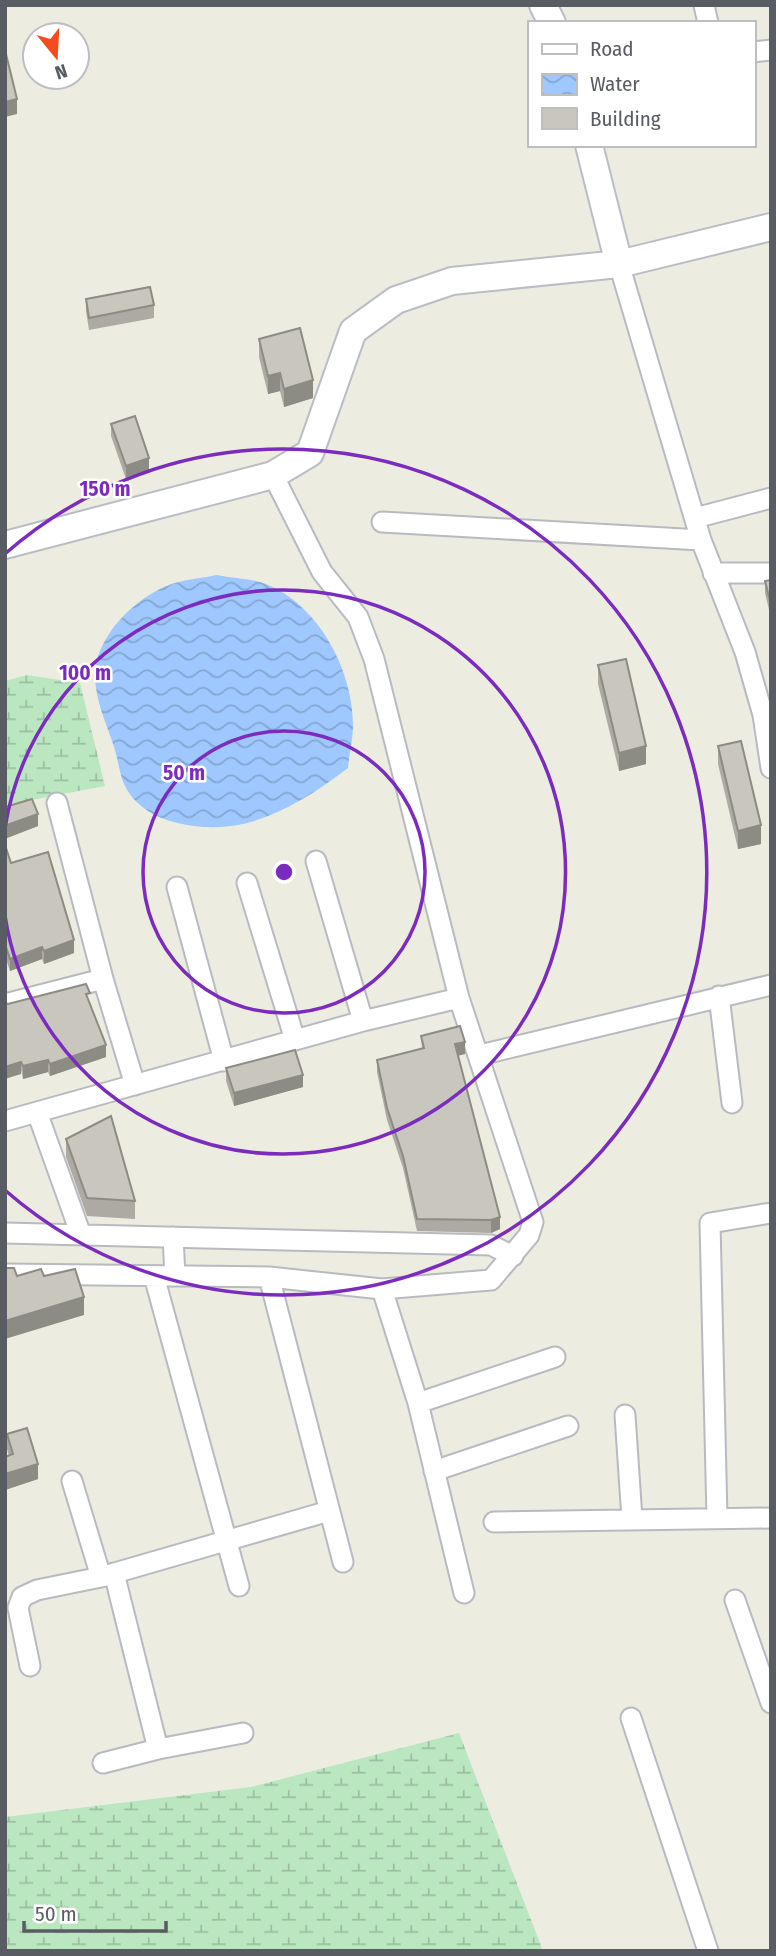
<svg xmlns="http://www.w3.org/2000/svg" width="776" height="1956" viewBox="0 0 776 1956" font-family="'Fira Sans Condensed',sans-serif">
	<defs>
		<pattern id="wetland-marsh" width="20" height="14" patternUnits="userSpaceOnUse" patternTransform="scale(1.75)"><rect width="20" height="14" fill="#bae7c0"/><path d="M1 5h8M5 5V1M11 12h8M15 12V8" fill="none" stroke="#9abe9f"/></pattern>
		<pattern id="water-waves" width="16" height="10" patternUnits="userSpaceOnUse" patternTransform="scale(1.75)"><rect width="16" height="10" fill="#9ec8ff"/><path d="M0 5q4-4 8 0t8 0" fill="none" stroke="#84a6d2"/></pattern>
	</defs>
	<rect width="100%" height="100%" fill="#edece0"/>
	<path fill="url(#wetland-marsh)" d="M 27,675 L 80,683 L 105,786 L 5,805 L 5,681 Z
		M 459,1733 L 543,1951 L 5,1951 L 5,1817 L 251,1787 Z"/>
	<path fill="url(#water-waves)" d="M 217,575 C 231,578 246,578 260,582 C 316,600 353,668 353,725 C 353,739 349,754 348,768 C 292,810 238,842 167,820 C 149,814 132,802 124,784 C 119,772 118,759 114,747 C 107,724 95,701 95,675 C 96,635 138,594 175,583 C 188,579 203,578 217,575 Z"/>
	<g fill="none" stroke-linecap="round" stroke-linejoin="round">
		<defs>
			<path id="street" d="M 704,5 L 708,23
				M 753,52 L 771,50
				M 619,264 L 701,540 L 745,652 L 763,715 L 771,768
				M 695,518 L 771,498
				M 382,522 L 701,540
				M 713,573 L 771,573
				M 57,803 L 103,979
				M 316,861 L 363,1021
				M 247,883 L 295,1040
				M 177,887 L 224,1061
				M 719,996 L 732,1103
				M 5,1004 L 103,979 L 135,1085
				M 480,1055 L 771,985
				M 37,1112 L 81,1235
				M 5,1121 L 363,1021 L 459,998 L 374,659 L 358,617 L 322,572 L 273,475
				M 5,1233 L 491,1245 L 513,1256
				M 173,1237 L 175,1276
				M 5,1274 L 269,1277 L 382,1289 L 491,1280 L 529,1235 L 533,1222 L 459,998
				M 154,1276 L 239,1586
				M 269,1277 L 343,1562
				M 382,1289 L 418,1403 L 464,1593
				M 418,1403 L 555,1357
				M 625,1415 L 632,1519
				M 434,1471 L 568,1426
				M 72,1481 L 101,1577
				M 717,1518 L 710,1223 L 771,1213
				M 494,1522 L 771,1518
				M 114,1573 L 158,1749
				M 735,1600 L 771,1703
				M 30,1666 L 18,1608 L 22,1597 L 37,1590 L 101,1577 L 329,1511
				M 631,1718 L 708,1951
				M 103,1763 L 158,1749 L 243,1733"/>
			<path id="secondary" d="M 543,5 L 552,23
				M 589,145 L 619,264
				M 5,545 L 273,475 L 310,453 L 353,331 L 396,300 L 452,281 L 619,264 L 771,227"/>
		</defs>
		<use href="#street" stroke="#b8bac0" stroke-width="23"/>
		<use href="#secondary" stroke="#bbbdc5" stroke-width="30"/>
		<use href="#street" stroke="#fff" stroke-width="19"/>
		<use href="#secondary" stroke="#fff" stroke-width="26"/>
	</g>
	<path fill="#acaaa3" d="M 86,299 L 154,305 L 154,318 L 89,330 L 86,311 Z
		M 259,339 L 313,398 L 284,407 L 280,391 L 268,394 L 259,357 Z
		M 111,424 L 149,471 L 126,479 L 111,436 Z
		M 771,580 L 771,618 L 765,593 L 765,581 Z
		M 598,665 L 646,764 L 619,771 L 598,684 Z
		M 718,746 L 761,844 L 738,849 L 718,764 Z
		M 5,807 L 38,826 L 7,838 L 5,832 Z
		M 5,845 L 11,863 L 74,953 L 44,964 L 42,959 L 10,971 L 5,956 Z
		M 90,1003 L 106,1057 L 50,1076 L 48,1072 L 23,1079 L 8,1004 Z
		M 421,1036 L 465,1054 L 458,1056 L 500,1229 L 491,1233 L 417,1231 L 403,1168 L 387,1120 L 377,1072 L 377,1060 L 422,1048 Z
		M 226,1068 L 303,1087 L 234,1106 L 226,1081 Z
		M 66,1139 L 135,1201 L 135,1219 L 87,1216 L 66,1157 Z
		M 7,1434 L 38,1479 L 5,1490 L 5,1457 L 9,1456 L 7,1449 Z"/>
	<path fill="#8c8b84" d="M 17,99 L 17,114 L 5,117 L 5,102 Z
		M 280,373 L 280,391 L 268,394 L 268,376 Z
		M 313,380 L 313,398 L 284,407 L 284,389 Z
		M 149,458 L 149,471 L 126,479 L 126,466 Z
		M 646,746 L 646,764 L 619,771 L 619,753 Z
		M 38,814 L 38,826 L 7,838 L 7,825 Z
		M 761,825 L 761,844 L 738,849 L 738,831 Z
		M 74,940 L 74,953 L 44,964 L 44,951 Z
		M 42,947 L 42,959 L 10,971 L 10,959 Z
		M 465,1042 L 465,1054 L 455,1056 L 455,1044 Z
		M 106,1045 L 106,1057 L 50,1076 L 50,1064 Z
		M 48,1060 L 48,1072 L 23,1079 L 23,1066 Z
		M 21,1062 L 21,1074 L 5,1079 L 5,1067 Z
		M 303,1075 L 303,1087 L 234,1106 L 234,1093 Z
		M 500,1217 L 500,1229 L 491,1233 L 491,1220 Z
		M 84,1297 L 84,1315 L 5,1339 L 5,1321 Z
		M 38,1464 L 38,1479 L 5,1490 L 5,1474 Z"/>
	<path fill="#c8c6bd" stroke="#8c8b84" stroke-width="2" d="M 5,50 L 17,99 L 5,102 Z
		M 150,287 L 154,305 L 89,318 L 86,299 Z
		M 300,328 L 313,380 L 284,389 L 280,373 L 268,376 L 259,339 Z
		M 135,416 L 149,458 L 126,466 L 111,424 Z
		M 771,580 L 771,605 L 765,581 Z
		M 626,659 L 646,746 L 619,753 L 598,665 Z
		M 741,741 L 761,825 L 738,831 L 718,746 Z
		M 32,799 L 38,814 L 7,825 L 5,819 L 5,807 Z
		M 5,845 L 11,863 L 48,852 L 74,940 L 44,951 L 42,947 L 10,959 L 5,944 Z
		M 86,984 L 90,993 L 86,994 L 106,1045 L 50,1064 L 48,1060 L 23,1066 L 21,1062 L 5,1067 L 5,1003 L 8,1004 Z
		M 460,1026 L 465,1042 L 455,1044 L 500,1217 L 491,1220 L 417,1219 L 403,1156 L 387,1108 L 377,1060 L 424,1048 L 421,1036 Z
		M 295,1050 L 303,1075 L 234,1093 L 226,1068 Z
		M 111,1116 L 135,1201 L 87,1198 L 66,1139 Z
		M 5,1268 L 14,1268 L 17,1276 L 41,1269 L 44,1276 L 75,1269 L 84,1297 L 5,1321 Z
		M 27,1428 L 38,1464 L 5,1474 L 5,1457 L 13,1454 L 7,1434 Z"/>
	<g fill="none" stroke="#7b2cbf" stroke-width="3.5">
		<circle cx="284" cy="872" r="141"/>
		<path d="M5 828A282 282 0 1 1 5 916"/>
		<path d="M6 553A423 423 0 1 1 6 1191"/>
	</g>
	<circle cx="284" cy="872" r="10" fill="#7b2cbf" stroke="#fff" stroke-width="3.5"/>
	<g font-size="21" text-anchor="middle" font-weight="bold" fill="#7b2cbf" stroke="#fff" stroke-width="5" stroke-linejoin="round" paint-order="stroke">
		<text x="105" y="496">150 m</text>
		<text x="85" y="680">100 m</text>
		<text x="184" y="780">50 m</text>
	</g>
	<rect width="776" height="1956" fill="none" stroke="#595c62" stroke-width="14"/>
	<rect x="528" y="21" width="228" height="126" fill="#ffffff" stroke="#bdbec0" stroke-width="2"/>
	<rect x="542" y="44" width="35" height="10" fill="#ffffff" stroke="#bdbec0" stroke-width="2"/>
	<text x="590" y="56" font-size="21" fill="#595c62">Road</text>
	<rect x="542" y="74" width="35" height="21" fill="url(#water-waves)" stroke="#bdbec0" stroke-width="2"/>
	<text x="590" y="91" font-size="21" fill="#595c62">Water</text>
	<rect x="542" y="108" width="35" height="21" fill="#c8c6bd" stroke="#bdbec0" stroke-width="2"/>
	<text x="590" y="126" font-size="21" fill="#595c62">Building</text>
	<g transform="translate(56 56) rotate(162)"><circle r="33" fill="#ffffff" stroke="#bdbec0" stroke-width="2"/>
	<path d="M0-5L12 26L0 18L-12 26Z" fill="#f44b1f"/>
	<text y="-10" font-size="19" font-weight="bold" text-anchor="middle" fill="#595c62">N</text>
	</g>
	<path d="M24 1921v10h142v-10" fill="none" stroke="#595c62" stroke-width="3.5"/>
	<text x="35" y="1921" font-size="21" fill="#595c62" stroke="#ffffff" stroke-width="5" paint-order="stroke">50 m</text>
</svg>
